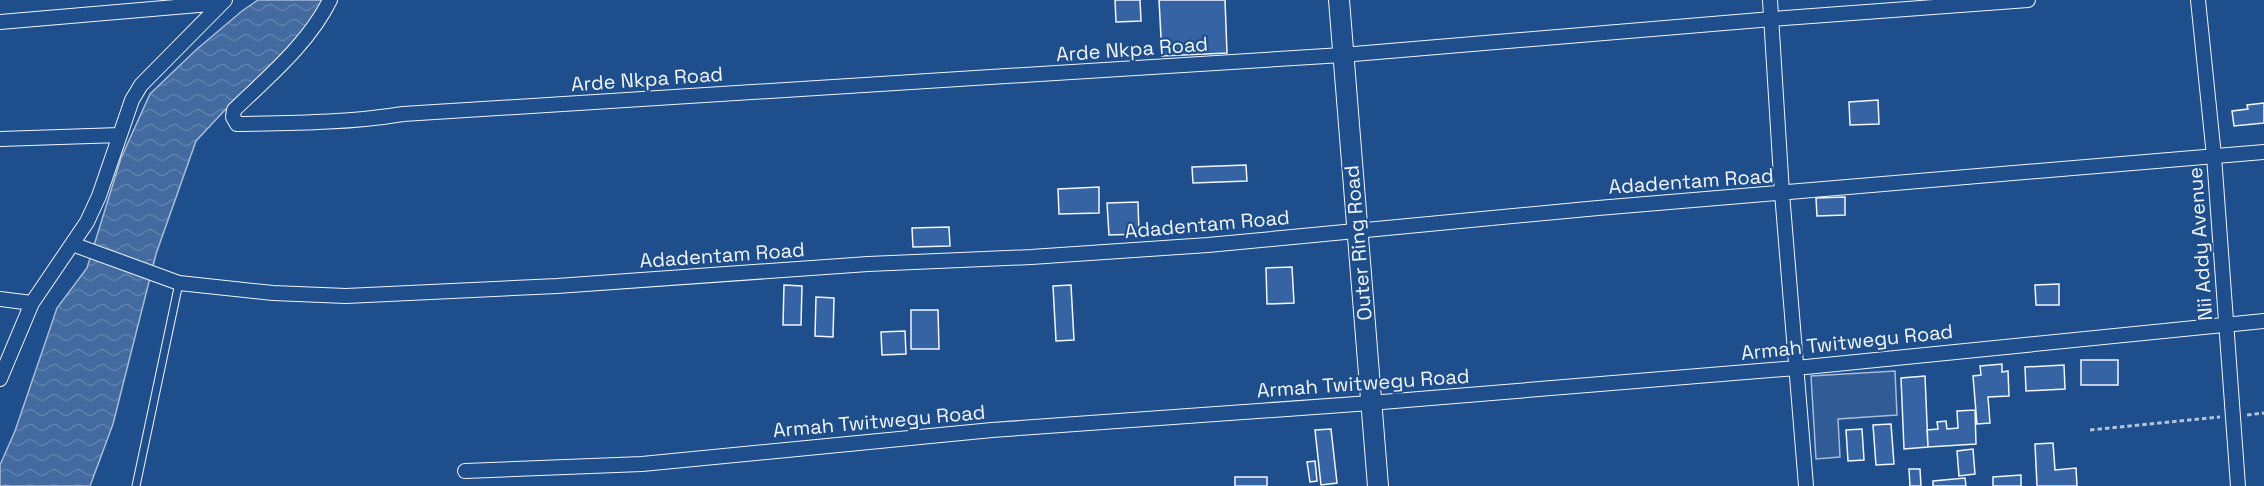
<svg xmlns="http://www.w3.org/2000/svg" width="2264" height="486" viewBox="0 0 2264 486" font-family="'Space Grotesk',sans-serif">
	<defs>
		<pattern id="water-waves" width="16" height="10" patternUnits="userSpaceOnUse" patternTransform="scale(1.5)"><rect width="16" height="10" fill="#446ba0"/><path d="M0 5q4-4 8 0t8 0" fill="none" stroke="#5f81ae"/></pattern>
	</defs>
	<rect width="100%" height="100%" fill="#1f4e8c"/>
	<path fill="#305b95" stroke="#a8bbd7" stroke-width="1.5" d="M 1895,371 L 1897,415 L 1838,419 L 1840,457 L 1816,459 L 1811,376 Z"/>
	<path fill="url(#water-waves)" stroke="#a8bbd7" stroke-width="1.5" d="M 258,0 L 327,0 L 292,48 L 223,112 L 196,141 L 156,254 L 113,424 L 90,486 L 0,486 L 0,465 L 15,431 L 57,308 L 87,268 L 121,158 L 150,94 L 197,49 L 242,11 Z"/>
	<path fill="#3563a3" stroke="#f2f6ff" stroke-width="1.5" d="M 1115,0 L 1140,0 L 1141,21 L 1116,22 Z
		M 1159,0 L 1225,0 L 1227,53 L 1162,56 Z
		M 1878,100 L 1879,124 L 1850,125 L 1849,102 Z
		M 2264,103 L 2264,123 L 2234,126 L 2232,111 L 2248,109 L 2247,105 Z
		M 1246,165 L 1247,181 L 1193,183 L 1192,167 Z
		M 1099,187 L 1099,213 L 1059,214 L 1058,189 Z
		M 1845,197 L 1845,215 L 1817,216 L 1816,198 Z
		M 1138,202 L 1139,234 L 1109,235 L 1107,203 Z
		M 949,227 L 950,246 L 913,247 L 912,228 Z
		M 1292,267 L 1294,303 L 1267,304 L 1266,268 Z
		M 2059,284 L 2059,305 L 2036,305 L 2035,285 Z
		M 784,285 L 802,286 L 801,325 L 783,325 Z
		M 1071,285 L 1074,340 L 1056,341 L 1053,286 Z
		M 816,297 L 834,298 L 833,337 L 815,336 Z
		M 911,310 L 938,310 L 939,349 L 911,349 Z
		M 905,331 L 906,354 L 882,355 L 881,332 Z
		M 2081,360 L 2118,360 L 2118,385 L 2081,385 Z
		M 2002,364 L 2002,372 L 2008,371 L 2009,396 L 1988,397 L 1990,423 L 1977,424 L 1973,376 L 1981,375 L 1980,366 Z
		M 2064,365 L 2065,389 L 2026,391 L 2025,367 Z
		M 1925,376 L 1928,447 L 1904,449 L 1901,378 Z
		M 1975,410 L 1976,444 L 1928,447 L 1927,430 L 1938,429 L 1937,422 L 1946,421 L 1947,429 L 1958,428 L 1957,411 Z
		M 1891,424 L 1894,464 L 1876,465 L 1873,425 Z
		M 1331,429 L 1337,483 L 1321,485 L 1315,430 Z
		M 1862,429 L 1864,460 L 1848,461 L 1846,430 Z
		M 2053,443 L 2055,470 L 2076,468 L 2077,486 L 2037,486 L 2035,444 Z
		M 1973,449 L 1975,474 L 1959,476 L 1957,451 Z
		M 1315,461 L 1317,481 L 1310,482 L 1307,462 Z
		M 1909,469 L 1920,469 L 1921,486 L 1910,486 Z
		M 2021,475 L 2021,486 L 1993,486 L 1993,477 Z
		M 1235,477 L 1267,477 L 1267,486 L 1235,486 Z
		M 1965,478 L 1966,486 L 1933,486 L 1933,481 Z"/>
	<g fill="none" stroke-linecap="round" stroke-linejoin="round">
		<defs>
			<path id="lane" d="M 136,486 L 179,283"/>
			<path id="street" d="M 330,0 C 309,43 268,77 234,110 L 233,117 L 237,124 C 293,123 348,123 403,114 L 1342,55 L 1772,19 L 2028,0
				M 1770,0 L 1782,193 L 1806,486
				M 2198,0 L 2214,156 L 2238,486
				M 0,22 L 222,3
				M 0,139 L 120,135
				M 72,244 L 179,283 L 273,293 L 346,296 L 557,286 L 868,264 L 1031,257 L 1208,245 L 1598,208 L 2264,152
				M 0,299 L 32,303
				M 0,379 L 32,303 L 87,222 L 99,196 L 132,100 L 141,85 L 225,0
				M 465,471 L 642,464 L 992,430 L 1370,403 L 1796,368 L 2264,321"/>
			<path id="secondary" d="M 1339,0 L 1378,486"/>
		</defs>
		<use href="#lane" stroke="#f2f6ff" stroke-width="9"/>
		<use href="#street" stroke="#f2f6ff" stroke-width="16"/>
		<use href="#secondary" stroke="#f2f6ff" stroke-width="22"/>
		<path stroke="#b3c4dc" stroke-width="3" stroke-dasharray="4.5 3" stroke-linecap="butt" d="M 2247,415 L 2264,413
			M 2090,430 L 2220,417"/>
		<use href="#lane" stroke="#1f4e8c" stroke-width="7"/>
		<use href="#street" stroke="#1f4e8c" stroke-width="14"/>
		<use href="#secondary" stroke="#1f4e8c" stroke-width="20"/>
	</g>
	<g text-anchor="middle" stroke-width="4.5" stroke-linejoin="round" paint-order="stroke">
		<g font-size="20" fill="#f2f6ff" stroke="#1f4e8c">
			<text transform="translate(1132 49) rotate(-4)" y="7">Arde Nkpa Road</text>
			<text transform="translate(647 79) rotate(-4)" y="7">Arde Nkpa Road</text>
			<text transform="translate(1691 181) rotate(-4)" y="7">Adadentam Road</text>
			<text transform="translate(1207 224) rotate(-5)" y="7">Adadentam Road</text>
			<text transform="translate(1358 243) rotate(-95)" y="7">Outer Ring Road</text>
			<text transform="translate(2200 244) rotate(-94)" y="7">Nii Addy Avenue</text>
			<text transform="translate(722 255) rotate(-4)" y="7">Adadentam Road</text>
			<text transform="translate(1847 342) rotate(-6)" y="7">Armah Twitwegu Road</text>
			<text transform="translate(1363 383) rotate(-4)" y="7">Armah Twitwegu Road</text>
			<text transform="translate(879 421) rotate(-5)" y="7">Armah Twitwegu Road</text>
		</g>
	</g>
</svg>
